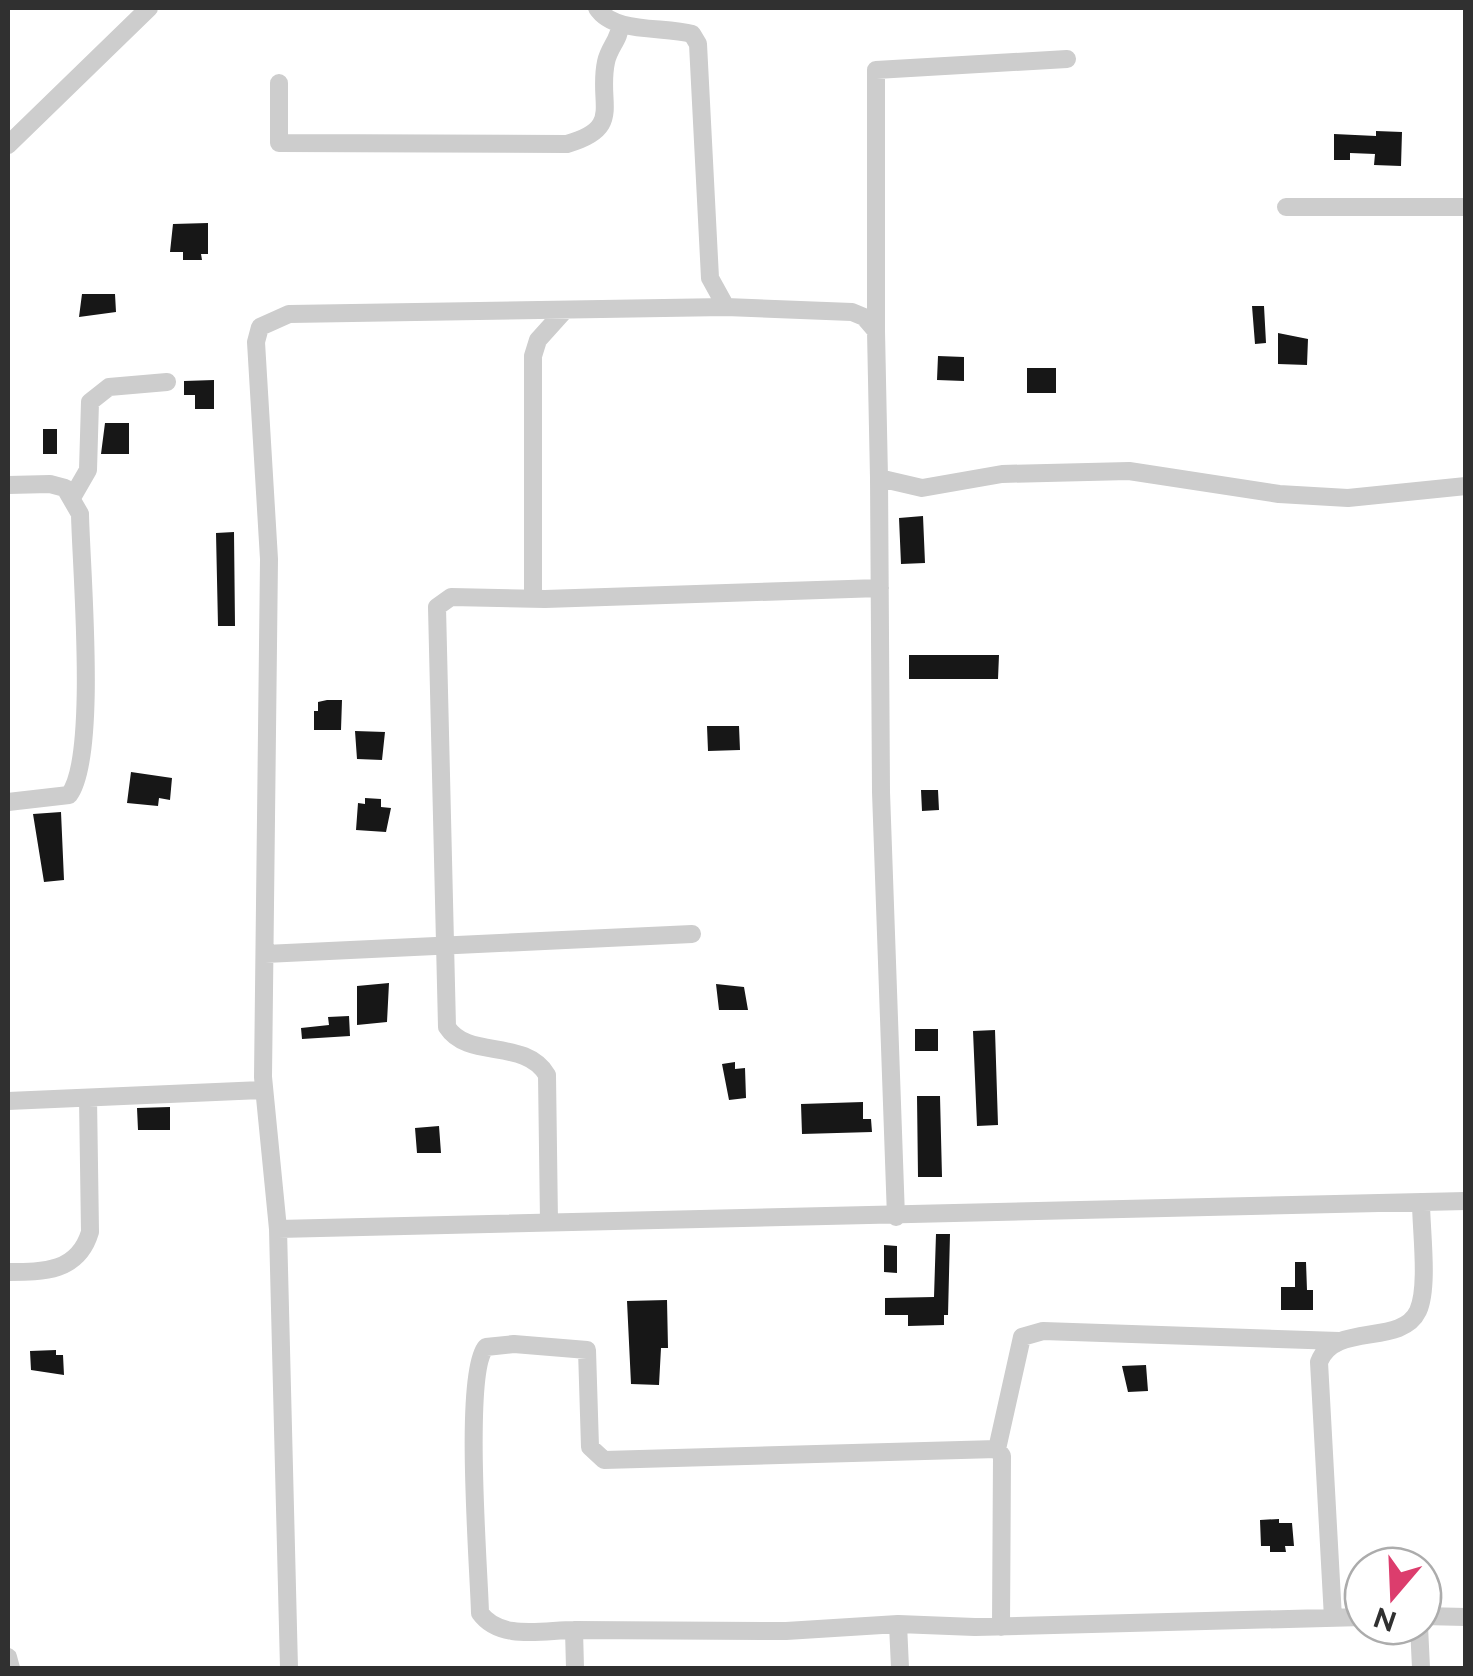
<svg xmlns="http://www.w3.org/2000/svg" width="1473" height="1676" viewBox="0 0 1473 1676" font-family="Raleway,sans-serif">
	<rect width="100%" height="100%" fill="#fff"/>
	<path fill="#171717" d="M 1376,131 L 1402,132 L 1401,166 L 1374,165 L 1375,154 L 1350,153 L 1350,160 L 1334,160 L 1334,134 L 1376,136 Z
		M 208,223 L 208,254 L 201,254 L 202,260 L 183,260 L 183,252 L 170,252 L 173,224 Z
		M 82,294 L 115,294 L 116,312 L 79,317 Z
		M 1252,306 L 1264,306 L 1266,343 L 1255,344 Z
		M 1278,333 L 1308,339 L 1307,365 L 1278,364 Z
		M 938,356 L 964,357 L 964,381 L 937,380 Z
		M 1027,368 L 1056,368 L 1056,393 L 1027,393 Z
		M 214,380 L 214,409 L 195,409 L 195,395 L 184,395 L 184,381 Z
		M 105,423 L 129,423 L 129,454 L 101,454 Z
		M 43,429 L 57,429 L 57,454 L 43,454 Z
		M 923,516 L 925,563 L 901,564 L 899,518 Z
		M 234,532 L 235,626 L 218,626 L 216,533 Z
		M 909,655 L 999,655 L 998,679 L 909,679 Z
		M 327,700 L 342,700 L 341,730 L 314,730 L 314,711 L 318,711 L 318,702 Z
		M 707,726 L 739,726 L 740,750 L 708,751 Z
		M 355,731 L 385,732 L 382,760 L 357,759 Z
		M 131,772 L 172,778 L 170,800 L 159,798 L 158,806 L 127,803 Z
		M 921,790 L 938,790 L 939,810 L 922,811 Z
		M 365,798 L 381,799 L 381,807 L 391,808 L 386,832 L 356,830 L 358,803 L 365,804 Z
		M 61,812 L 64,880 L 44,882 L 33,814 Z
		M 389,983 L 387,1022 L 357,1025 L 357,986 Z
		M 716,984 L 744,987 L 748,1010 L 719,1010 Z
		M 349,1016 L 350,1036 L 302,1039 L 301,1028 L 329,1025 L 328,1017 Z
		M 915,1029 L 938,1029 L 938,1051 L 915,1051 Z
		M 995,1030 L 998,1125 L 977,1126 L 973,1031 Z
		M 735,1062 L 735,1069 L 745,1068 L 746,1098 L 729,1100 L 722,1064 Z
		M 917,1096 L 940,1096 L 942,1177 L 918,1177 Z
		M 863,1102 L 863,1119 L 871,1119 L 872,1132 L 802,1134 L 801,1104 Z
		M 170,1107 L 170,1130 L 138,1130 L 137,1108 Z
		M 439,1126 L 441,1153 L 417,1153 L 415,1128 Z
		M 936,1234 L 950,1234 L 948,1315 L 944,1315 L 944,1325 L 908,1326 L 908,1315 L 885,1315 L 885,1298 L 934,1297 Z
		M 884,1245 L 897,1246 L 897,1273 L 884,1272 Z
		M 1295,1262 L 1306,1262 L 1307,1290 L 1313,1290 L 1313,1310 L 1281,1310 L 1281,1287 L 1295,1287 Z
		M 667,1300 L 668,1348 L 661,1348 L 659,1385 L 631,1384 L 627,1301 Z
		M 56,1350 L 56,1355 L 63,1355 L 64,1375 L 31,1370 L 30,1351 Z
		M 1146,1365 L 1148,1391 L 1128,1392 L 1122,1366 Z
		M 1279,1519 L 1279,1523 L 1292,1523 L 1294,1546 L 1285,1546 L 1286,1552 L 1270,1552 L 1270,1546 L 1261,1546 L 1260,1520 Z"/>
	<g fill="none" stroke-linecap="round" stroke-linejoin="round">
		<path stroke="#cdcdcd" stroke-width="18" d="M 597,8 C 614,34 664,26 692,34 L 698,44 L 710,278 L 726,307
			M 279,83 L 279,143 L 567,144 C 624,128 597,104 606,62 C 609,47 620,39 620,25
			M 8,145 L 149,8
			M 1286,207 L 1466,207
			M 876,331 L 876,70 L 1067,59
			M 879,478 L 881,792 L 896,1217
			M 8,485 L 50,484 L 65,488 L 80,514 C 81,569 98,757 69,795 L 8,802
			M 73,496 L 88,470 L 90,402 L 109,387 L 167,382
			M 533,599 L 533,356 L 538,340 L 565,310
			M 265,954 L 692,934
			M 8,1101 L 264,1090
			M 549,1222 L 547,1075 C 525,1038 468,1060 447,1027 L 437,607 L 451,597 L 545,599 L 880,588
			M 278,1229 L 1466,1201
			M 8,1272 C 44,1272 78,1272 90,1232 L 88,1098
			M 997,1449 L 1022,1337 L 1043,1331 L 1339,1341
			M 1423,1616 L 1466,1617
			M 1333,1618 L 1319,1362 C 1335,1321 1401,1347 1418,1311 C 1429,1287 1421,1230 1421,1202
			M 898,1624 L 900,1668
			M 1419,1626 L 1421,1668
			M 574,1630 L 786,1631 L 898,1624 L 975,1627 L 1363,1617
			M 8,1657 L 11,1668
			M 289,1668 L 278,1229 L 263,1077 L 269,559 L 256,342 L 260,327 L 289,314 L 726,307 L 852,312 L 864,317 L 876,331 L 879,478 L 922,488 L 1002,474 L 1129,471 L 1279,494 L 1348,498 L 1466,486
			M 575,1668 L 574,1630 C 544,1630 500,1641 480,1613 C 479,1570 463,1372 486,1347 L 514,1344 L 587,1350 L 590,1447 L 604,1460 L 997,1449 L 1002,1456 L 1001,1627"/>
	</g>
	<rect width="1473" height="1676" fill="none" stroke="#303030" stroke-width="20"/>
	<g transform="translate(1393 1596) rotate(199)"><circle r="48" fill="#ffffff" stroke="#acacac" stroke-width="2.5"/>
	<path d="M0-8L18 38L0 25L-18 38Z" fill="#dc3d6d"/>
	<text y="-15" font-size="28" font-weight="bold" text-anchor="middle" fill="#303030">N</text>
	</g>
</svg>
